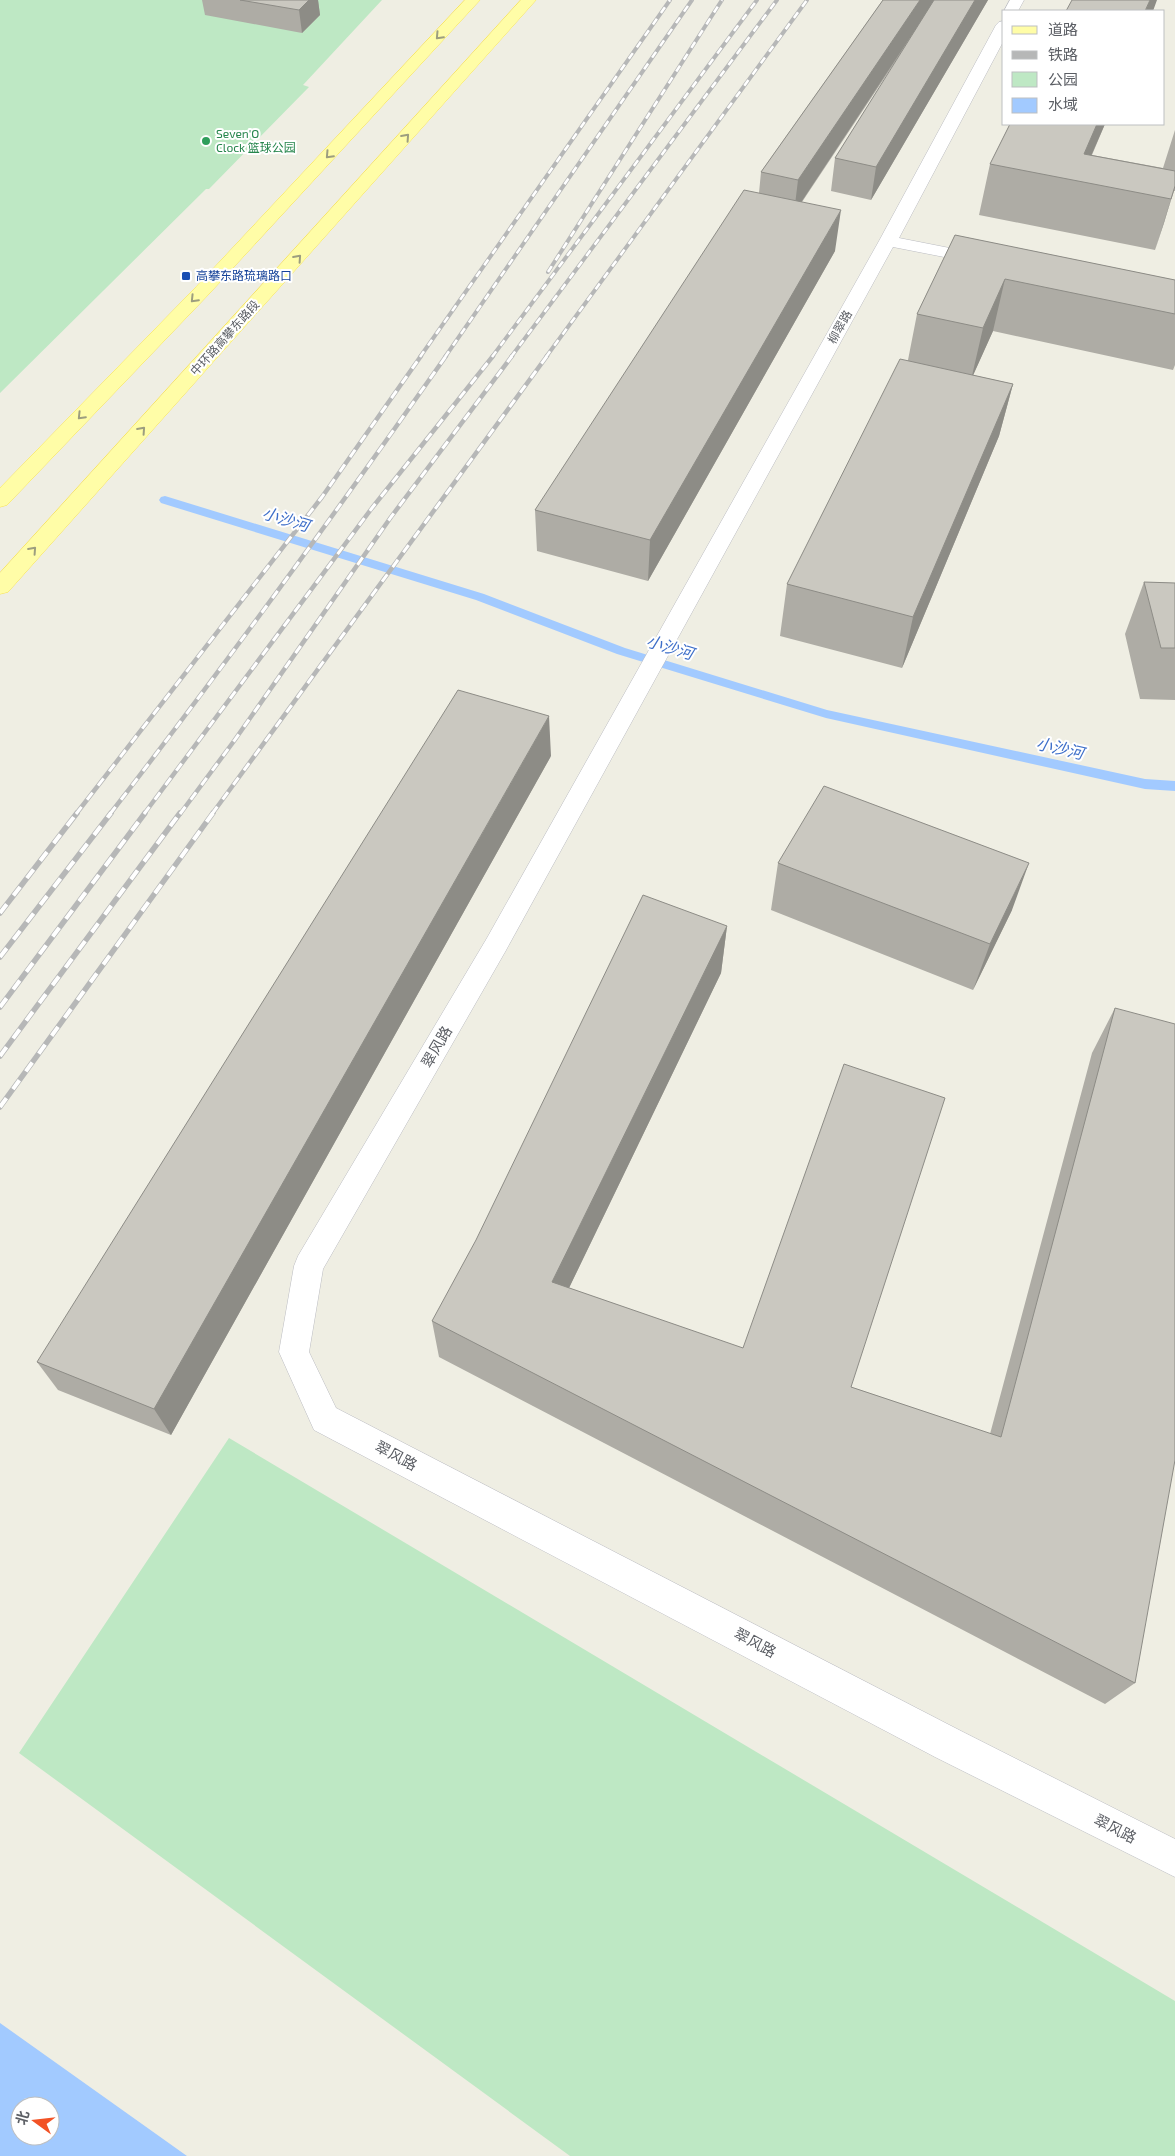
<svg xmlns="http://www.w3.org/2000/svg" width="1175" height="2156" viewBox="0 0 1175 2156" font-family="'Exo 2','Noto Sans SC',sans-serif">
	<rect width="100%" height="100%" fill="#efeee3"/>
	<path fill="#bee8c4" d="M 0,0 L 382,0 L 303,85 L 309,87 L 209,189 L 206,189 L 0,393 Z
		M 229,1438 L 1175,2001 L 1175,2156 L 570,2156 L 19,1753 Z"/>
	<path fill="#a2caff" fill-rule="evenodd" d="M 0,2023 L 187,2156 L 0,2156 ZM 20,2106 L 50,2106 L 50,2136 L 20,2136 Z"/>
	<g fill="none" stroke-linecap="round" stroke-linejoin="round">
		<path fill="#a2caff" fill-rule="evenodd" d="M 165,496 L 484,594 L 625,648 L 827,710 L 1145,779 L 1175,781 L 1175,791 L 1145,789 L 826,718 L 617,654 L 476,600 L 161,503 L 159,500 L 161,497 Z"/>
		<defs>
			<path id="minor" d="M 1010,0 L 1024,0 L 1018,11 L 1004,11 Z
				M 1004,21 L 1004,40 L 899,238 L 985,255 L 991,256 L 994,260 L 991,264 L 985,265 L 893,247 L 505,952 L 323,1269 L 309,1352 L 336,1408 L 961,1731 L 1175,1839 L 1175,1877 L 935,1757 L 314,1430 L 279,1352 L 294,1266 L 298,1256 L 487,938 L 879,241 L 996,25 L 999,22 Z"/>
			<path id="major" d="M 465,0 L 480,0 L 208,295 L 7,505 L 0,507 L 0,488 L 196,287 Z
				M 521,0 L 536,0 L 8,592 L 0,594 L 0,573 Z"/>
		</defs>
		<use href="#minor" stroke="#bbbcc2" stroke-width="1"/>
		<use href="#major" stroke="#f8e152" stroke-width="1"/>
		<use href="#minor" fill="#fff" fill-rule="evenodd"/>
		<use href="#major" fill="#fffda7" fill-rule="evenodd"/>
		<defs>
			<path id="rail-far2" d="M 548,272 L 722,0
				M 420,357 L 670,0
				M 445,357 L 692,0
				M 492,357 L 757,0
				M 511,357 L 777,0
				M 546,357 L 807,0"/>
			<path id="rail-far1" d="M 76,814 L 322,497 L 421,356
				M 110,814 C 226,664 337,511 446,356
				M 144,814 L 372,508 L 493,356
				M 180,814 L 234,741 L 391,517 L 512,356
				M 212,814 L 547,356"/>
			<path id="rail" d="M 0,913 L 77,813
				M 0,957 L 111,813
				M 0,1007 L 145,813
				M 0,1056 L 180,813
				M 0,1107 L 213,813"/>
		</defs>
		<use href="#rail-far2" stroke="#b6b7b7" stroke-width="4"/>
		<use href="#rail-far1" stroke="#b6b7b7" stroke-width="4.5"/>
		<use href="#rail" stroke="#b6b7b7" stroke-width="5.5"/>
		<use href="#rail-far2" stroke="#fff" stroke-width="2.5" stroke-dasharray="7" stroke-linecap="butt"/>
		<use href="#rail-far1" stroke="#fff" stroke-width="3" stroke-dasharray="9" stroke-linecap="butt"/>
		<use href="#rail" stroke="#fff" stroke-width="4" stroke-dasharray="11" stroke-linecap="butt"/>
	</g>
	<path fill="#aeaca5" d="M 202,0 L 318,0 L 320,15 L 302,33 L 205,15 Z
		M 883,0 L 988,0 L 871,200 L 831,191 L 835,158 L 909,41 L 802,202 L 835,251 L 648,581 L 537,551 L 535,510 L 759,193 L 761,172 Z
		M 1010,124 L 1105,124 L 1092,155 L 1163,168 L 1175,130 L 1175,191 L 1174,191 L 1155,250 L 979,215 L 990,164 Z
		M 955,235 L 1175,280 L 1175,365 L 1173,370 L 993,331 L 973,375 L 1013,384 L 999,436 L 902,668 L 780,636 L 787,584 L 908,360 L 917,314 Z
		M 1144,582 L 1175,583 L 1175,700 L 1140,699 L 1125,634 Z
		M 551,756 L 171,1435 L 58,1390 L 37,1362 Z
		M 778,863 L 1012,910 L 973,990 L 771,910 Z
		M 727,926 L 721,973 L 569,1288 L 851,1387 L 990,1434 L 1092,1053 L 1115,1008 L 1135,1683 L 1105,1704 L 439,1357 L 432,1321 Z"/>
	<path fill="#8d8c86" d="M 309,0 L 318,0 L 320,15 L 302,33 L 299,10 Z
		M 920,0 L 935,0 L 794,213 L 798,180 Z
		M 975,0 L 988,0 L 871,200 L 876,167 Z
		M 1150,0 L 1157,0 L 1153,11 L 1145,11 Z
		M 1097,124 L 1105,124 L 1080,181 L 1084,154 Z
		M 1175,186 L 1164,223 L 1155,250 L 1171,199 Z
		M 841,210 L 835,251 L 648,581 L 650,540 Z
		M 1005,279 L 993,331 L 971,380 L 983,328 Z
		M 1013,384 L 999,436 L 902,668 L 913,617 Z
		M 549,716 L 551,756 L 171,1435 L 154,1409 Z
		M 1029,863 L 1012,910 L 973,990 L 990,944 Z
		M 727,926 L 721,973 L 554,1319 L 552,1282 Z"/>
	<path fill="#cac8c0" stroke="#8d8c86" d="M 240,0 L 309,0 L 299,10 Z
		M 883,0 L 920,0 L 798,180 L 761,172 Z
		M 934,0 L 975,0 L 876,167 L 835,158 Z
		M 1072,0 L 1150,0 L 1145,11 L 1066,11 Z
		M 1010,124 L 1097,124 L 1084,154 L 1175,171 L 1175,186 L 1171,199 L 990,164 Z
		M 744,190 L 841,210 L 650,540 L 535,510 Z
		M 955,235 L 1175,280 L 1175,314 L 1005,279 L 983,328 L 917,314 Z
		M 900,359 L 1013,384 L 913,617 L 787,584 Z
		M 1144,582 L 1175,583 L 1175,648 L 1161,648 Z
		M 458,690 L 549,716 L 154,1409 L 37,1362 Z
		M 824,786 L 1029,863 L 990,944 L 778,863 Z
		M 643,895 L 727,926 L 552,1282 L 743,1348 L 844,1064 L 945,1098 L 851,1387 L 1001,1437 L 1115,1008 L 1175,1024 L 1175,1460 L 1135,1683 L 432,1321 L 476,1240 Z"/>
	<defs><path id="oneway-chevron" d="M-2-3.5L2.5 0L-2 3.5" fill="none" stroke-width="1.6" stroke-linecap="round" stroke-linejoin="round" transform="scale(1.25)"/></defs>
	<g stroke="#9d9e7f">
		<use href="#oneway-chevron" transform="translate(439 36) rotate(133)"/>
		<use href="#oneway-chevron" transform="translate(406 137) rotate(-48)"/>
		<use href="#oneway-chevron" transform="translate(329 155) rotate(133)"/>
		<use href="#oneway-chevron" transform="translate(298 258) rotate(-48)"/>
		<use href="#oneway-chevron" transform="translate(194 299) rotate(134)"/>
		<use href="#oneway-chevron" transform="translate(81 416) rotate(134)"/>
		<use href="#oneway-chevron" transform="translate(142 430) rotate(-48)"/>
		<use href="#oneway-chevron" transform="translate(33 550) rotate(-48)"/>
	</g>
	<circle fill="#2e9e5b" stroke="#fff" stroke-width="2" cx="206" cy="141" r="5"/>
	<rect fill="#1a4fb4" stroke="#fff" stroke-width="2" x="181" y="271" width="10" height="10" rx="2.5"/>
	<g text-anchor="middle" stroke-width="4" stroke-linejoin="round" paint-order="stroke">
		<g font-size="12" fill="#27864d" stroke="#fff" text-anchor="start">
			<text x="216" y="138">Seven'O<tspan x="216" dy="14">Clock 篮球公园</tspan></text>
		</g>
		<g font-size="12" fill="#164399" stroke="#fff" text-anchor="start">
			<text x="196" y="280">高攀东路琉璃路口</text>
		</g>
		<g font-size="12" fill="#5b5e64" stroke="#fff">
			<text transform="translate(840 327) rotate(-61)" y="4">柳翠路</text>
			<text transform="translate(225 338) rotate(-48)" y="4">中环路高攀东路段</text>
		</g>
		<g font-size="15" fill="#5b5e64" stroke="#fff">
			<text transform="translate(437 1047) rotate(-60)" y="5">翠风路</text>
			<text transform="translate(396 1456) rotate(28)" y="5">翠风路</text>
			<text transform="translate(755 1643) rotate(28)" y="5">翠风路</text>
			<text transform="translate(1115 1829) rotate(27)" y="5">翠风路</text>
		</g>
		<g font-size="16" font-style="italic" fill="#3e6fc9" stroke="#fff">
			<text transform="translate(286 519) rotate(17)" y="6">小沙河</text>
			<text transform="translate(670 647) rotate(17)" y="6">小沙河</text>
			<text transform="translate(1060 748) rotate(13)" y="6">小沙河</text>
		</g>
	</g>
	<rect x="1002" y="10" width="162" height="115" fill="#ffffff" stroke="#bdbfc1"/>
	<rect x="1012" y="26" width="25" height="8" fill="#fffda7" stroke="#bdbfc1"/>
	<text x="1048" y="35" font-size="15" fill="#5b5e64">道路</text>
	<rect x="1012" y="51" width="25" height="8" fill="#b6b7b7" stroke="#bdbfc1"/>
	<text x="1048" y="60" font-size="15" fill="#5b5e64">铁路</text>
	<rect x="1012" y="72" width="25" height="15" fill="#bee8c4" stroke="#bdbfc1"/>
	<text x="1048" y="85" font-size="15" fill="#5b5e64">公园</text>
	<rect x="1012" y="98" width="25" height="15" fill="#a2caff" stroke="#bdbfc1"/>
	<text x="1048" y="110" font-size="15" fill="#5b5e64">水域</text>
	<g transform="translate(35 2121) rotate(285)"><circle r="24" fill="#ffffff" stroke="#bdbfc1"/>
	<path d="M0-4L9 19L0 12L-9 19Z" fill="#f25225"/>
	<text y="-8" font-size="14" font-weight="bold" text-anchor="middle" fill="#5b5e64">北</text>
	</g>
</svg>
